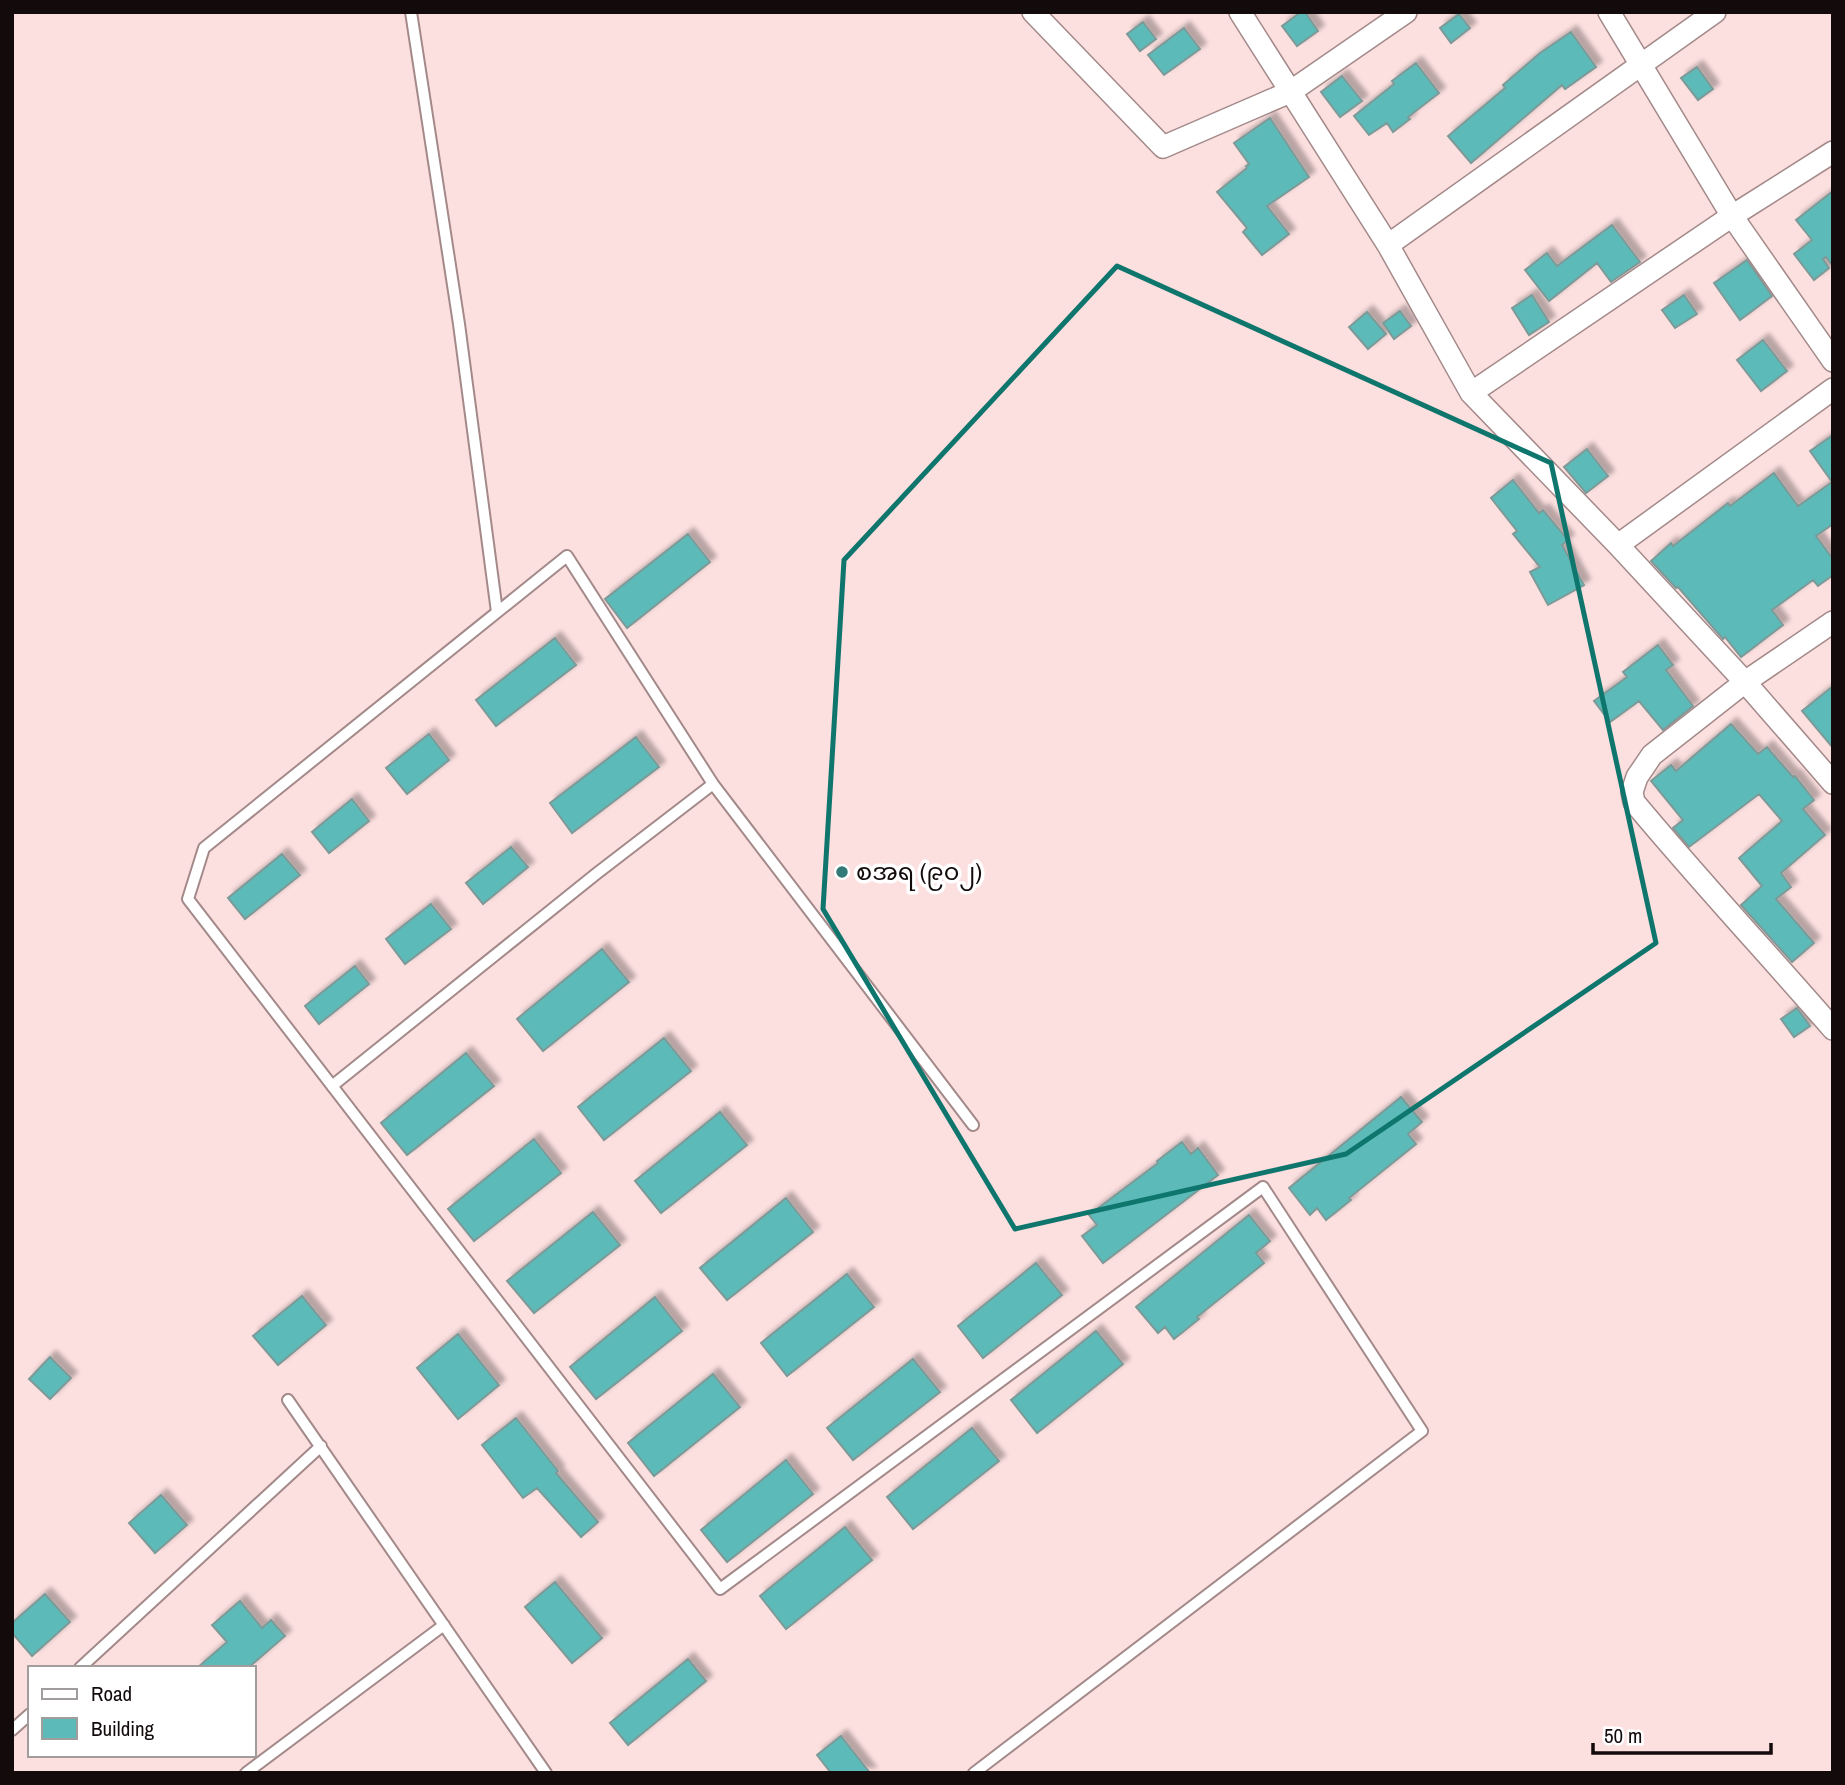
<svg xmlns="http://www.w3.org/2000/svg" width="1845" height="1785" viewBox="0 0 1845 1785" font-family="'Archivo Narrow','Noto Sans Myanmar',sans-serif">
	<defs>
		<filter id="shadow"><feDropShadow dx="6" dy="-6" stdDeviation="2" flood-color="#0004"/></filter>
	</defs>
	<rect width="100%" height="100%" fill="#fcdfdf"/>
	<path fill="#5cbbb8" stroke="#7d9a98" stroke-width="2" filter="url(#shadow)" d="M 1301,12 L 1305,12 L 1318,31 L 1297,46 L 1282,26 Z
		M 1459,14 L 1470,28 L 1451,43 L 1440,28 Z
		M 1143,22 L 1156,39 L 1140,51 L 1127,34 Z
		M 1184,28 L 1200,49 L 1164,75 L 1148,55 Z
		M 1571,32 L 1596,67 L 1565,89 L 1562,85 L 1471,163 L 1448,136 L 1505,88 L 1503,85 L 1540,53 Z
		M 1416,63 L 1439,93 L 1408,117 L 1410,119 L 1393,132 L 1387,123 L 1369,135 L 1354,116 L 1394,84 L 1392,81 Z
		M 1697,67 L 1713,89 L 1698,100 L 1681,78 Z
		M 1342,76 L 1362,101 L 1340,117 L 1321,92 Z
		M 1270,118 L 1309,177 L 1267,206 L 1289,234 L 1262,255 L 1243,232 L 1247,228 L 1217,192 L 1247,168 L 1246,166 L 1249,164 L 1234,143 Z
		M 1833,191 L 1833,266 L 1826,257 L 1823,259 L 1829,268 L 1814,280 L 1794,254 L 1812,240 L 1796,220 Z
		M 1612,225 L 1640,262 L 1611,282 L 1597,263 L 1549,301 L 1525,270 L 1547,253 L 1557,266 Z
		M 1747,260 L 1772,296 L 1740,320 L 1714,283 Z
		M 1532,295 L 1549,322 L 1529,335 L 1512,308 Z
		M 1684,295 L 1697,314 L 1675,328 L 1662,310 Z
		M 1400,311 L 1411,326 L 1394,339 L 1383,323 Z
		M 1367,312 L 1386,334 L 1368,349 L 1349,327 Z
		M 1763,340 L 1787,371 L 1761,391 L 1737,360 Z
		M 1833,435 L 1833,524 L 1816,536 L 1833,559 L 1833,575 L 1818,586 L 1813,580 L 1772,610 L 1783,625 L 1741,657 L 1725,637 L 1723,639 L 1678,587 L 1676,588 L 1651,561 L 1671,543 L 1673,546 L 1728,503 L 1730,506 L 1774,473 L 1798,506 L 1832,482 L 1810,451 Z
		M 1587,449 L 1608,476 L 1586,493 L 1564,467 Z
		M 1513,480 L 1539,513 L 1543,510 L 1568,540 L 1562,545 L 1584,585 L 1548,605 L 1530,572 L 1540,567 L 1513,534 L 1517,531 L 1491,498 Z
		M 688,534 L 710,562 L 627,628 L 605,599 Z
		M 555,638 L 576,665 L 496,726 L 476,700 Z
		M 1658,645 L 1673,665 L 1666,670 L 1693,706 L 1663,730 L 1639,701 L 1610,722 L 1594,701 L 1627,677 L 1623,672 Z
		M 1833,686 L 1833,748 L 1802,711 Z
		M 1731,724 L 1758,754 L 1767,747 L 1793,777 L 1795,776 L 1814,800 L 1803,809 L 1825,835 L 1781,873 L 1791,887 L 1776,899 L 1814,943 L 1792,962 L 1741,905 L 1762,886 L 1739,858 L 1782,821 L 1759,794 L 1689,847 L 1673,828 L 1683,820 L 1651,781 L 1671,765 L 1676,771 Z
		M 429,734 L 449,760 L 407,794 L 386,768 Z
		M 636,737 L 659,767 L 572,833 L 550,803 Z
		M 352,799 L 369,821 L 329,853 L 312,832 Z
		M 511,847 L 528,867 L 483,904 L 466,883 Z
		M 282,854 L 300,875 L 245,919 L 228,898 Z
		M 431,904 L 451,929 L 405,964 L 386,939 Z
		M 602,949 L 629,982 L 543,1051 L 517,1019 Z
		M 355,966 L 369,984 L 319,1024 L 305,1006 Z
		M 1797,1008 L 1810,1026 L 1794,1037 L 1781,1019 Z
		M 664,1038 L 691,1071 L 604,1140 L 578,1107 Z
		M 466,1053 L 494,1086 L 407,1155 L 381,1123 Z
		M 1401,1097 L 1422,1122 L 1408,1134 L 1416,1144 L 1349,1198 L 1351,1200 L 1326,1220 L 1317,1208 L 1310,1215 L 1289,1188 Z
		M 720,1112 L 747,1145 L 661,1213 L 635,1181 Z
		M 534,1139 L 561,1173 L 474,1241 L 448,1209 Z
		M 1182,1142 L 1191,1154 L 1198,1148 L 1218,1175 L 1103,1263 L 1082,1236 L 1097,1225 L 1089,1215 L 1158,1163 L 1157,1161 Z
		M 786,1198 L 813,1232 L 727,1300 L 700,1268 Z
		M 593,1212 L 620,1245 L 534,1313 L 507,1281 Z
		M 1249,1215 L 1270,1241 L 1256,1253 L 1264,1263 L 1197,1317 L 1199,1319 L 1174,1339 L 1165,1327 L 1158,1333 L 1136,1307 Z
		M 1036,1263 L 1062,1295 L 983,1358 L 958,1326 Z
		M 847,1274 L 874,1307 L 787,1376 L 761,1343 Z
		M 302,1296 L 326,1325 L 278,1365 L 253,1336 Z
		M 655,1297 L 682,1331 L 596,1399 L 570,1367 Z
		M 1096,1331 L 1123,1364 L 1037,1433 L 1011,1400 Z
		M 458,1334 L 499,1385 L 458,1419 L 417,1368 Z
		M 50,1357 L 71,1378 L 50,1399 L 29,1379 Z
		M 913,1359 L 940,1392 L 853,1460 L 827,1428 Z
		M 713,1374 L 740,1407 L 654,1476 L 628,1443 Z
		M 516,1418 L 558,1471 L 556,1473 L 598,1522 L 581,1537 L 537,1488 L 523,1498 L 482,1445 Z
		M 972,1428 L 999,1461 L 913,1529 L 887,1497 Z
		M 786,1460 L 813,1494 L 727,1562 L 701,1530 Z
		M 161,1495 L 187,1525 L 155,1553 L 129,1523 Z
		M 845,1527 L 872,1560 L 786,1629 L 760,1596 Z
		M 555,1582 L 602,1638 L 572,1663 L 525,1607 Z
		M 45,1594 L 70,1622 L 32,1656 L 12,1633 L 12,1623 Z
		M 240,1601 L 262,1628 L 271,1620 L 285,1636 L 248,1668 L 197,1668 L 227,1642 L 212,1625 Z
		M 688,1659 L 706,1681 L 628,1745 L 610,1723 Z
		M 841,1736 L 870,1773 L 831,1773 L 817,1755 Z"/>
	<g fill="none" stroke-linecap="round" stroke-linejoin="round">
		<defs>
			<path id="lane" d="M 411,12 L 459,324 L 497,612
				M 332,1086 L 596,874 L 713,784
				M 973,1125 L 713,784 L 567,556 L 204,848 L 188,899 L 720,1589 L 1263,1187 L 1422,1431 L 974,1773
				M 288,1400 L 546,1773
				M 80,1668 L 321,1446
				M 12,1730 L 30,1714
				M 246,1773 L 444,1625"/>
			<path id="street" d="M 1033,12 L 1163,147 L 1290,92 L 1406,12
				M 1240,12 L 1388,245 L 1471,393 L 1618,545 L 1745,682 L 1833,783
				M 1609,12 L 1732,216 L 1833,361
				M 1388,245 L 1715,12
				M 1471,393 L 1732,216 L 1833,152
				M 1618,545 L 1833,389
				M 1833,622 L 1745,682 L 1652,755 L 1637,777 L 1632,792 L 1634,802 C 1698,879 1767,953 1833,1029"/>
		</defs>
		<use href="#lane" stroke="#a38989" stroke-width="14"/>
		<use href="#street" stroke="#a38989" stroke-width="24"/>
		<use href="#lane" stroke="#fff" stroke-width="10"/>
		<use href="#street" stroke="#fff" stroke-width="21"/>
	</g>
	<path fill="none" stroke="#0f766e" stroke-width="5" stroke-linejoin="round" d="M 1117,266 L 1551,463 L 1656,943 L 1346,1154 L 1015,1229 L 823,909 L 844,560 Z"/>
	<circle fill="#317a78" stroke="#fff" stroke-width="2.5" cx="842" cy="872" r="7"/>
	<g text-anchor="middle" stroke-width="7" stroke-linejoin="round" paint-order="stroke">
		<g font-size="24" fill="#130a0b" stroke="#fff" text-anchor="start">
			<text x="856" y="880">စအရ (၉၀၂)</text>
		</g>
	</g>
	<rect width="1845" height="1785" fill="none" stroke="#130a0b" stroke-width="28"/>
	<rect x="28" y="1666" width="228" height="91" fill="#ffffff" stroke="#a19d9d" stroke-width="2"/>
	<rect x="42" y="1689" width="35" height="10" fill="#ffffff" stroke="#a19d9d" stroke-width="2"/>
	<text x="91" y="1701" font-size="21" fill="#130a0b">Road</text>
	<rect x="42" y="1718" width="35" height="21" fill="#5cbbb8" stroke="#a19d9d" stroke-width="2"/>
	<text x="91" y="1736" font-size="21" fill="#130a0b">Building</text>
	<path d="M1593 1743v10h178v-10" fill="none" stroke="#130a0b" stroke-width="3.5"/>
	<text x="1604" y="1743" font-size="21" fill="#130a0b" stroke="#ffffff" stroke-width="5" paint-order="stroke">50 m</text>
</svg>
